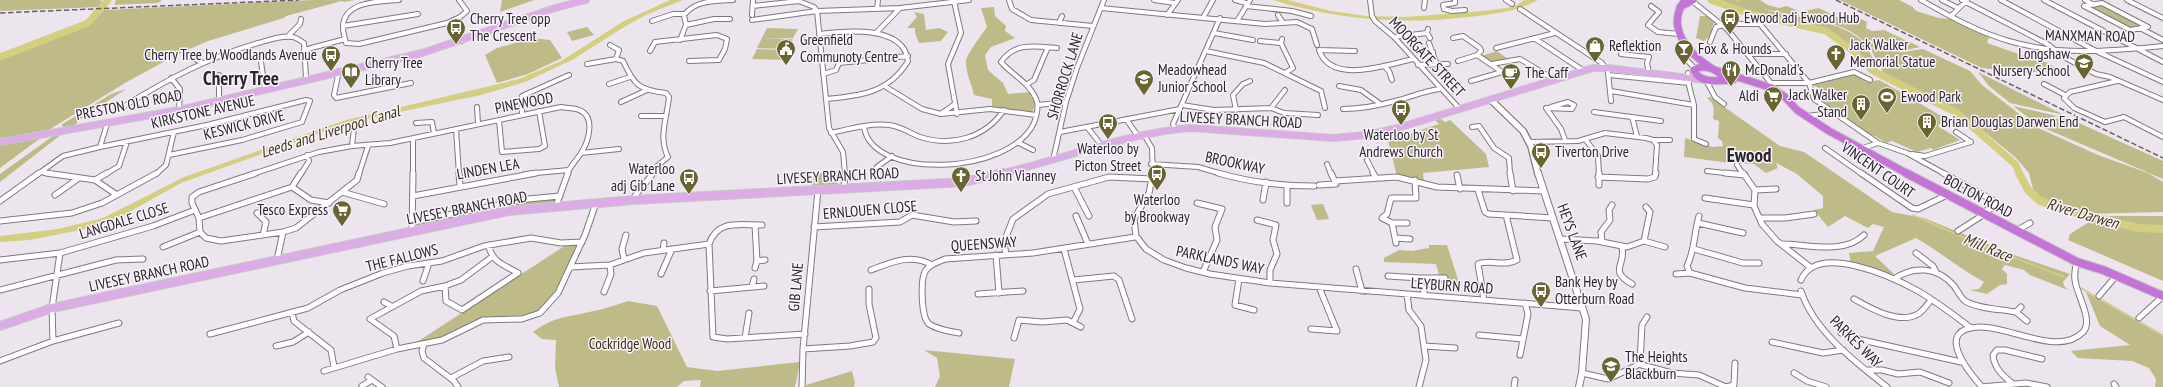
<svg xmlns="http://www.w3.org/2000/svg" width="2163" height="387" viewBox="0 0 2163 387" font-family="'PT Sans Narrow',sans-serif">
	<rect width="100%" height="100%" fill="#ede5ee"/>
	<path fill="#bebb89" d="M 0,0 L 100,0 L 104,3 L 99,7 L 0,11 Z
		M 116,0 L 162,0 L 158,3 L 114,5 Z
		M 313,0 L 355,0 L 344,2 L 342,1 L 286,16 L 284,18 L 208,41 L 178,54 L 125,83 L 47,131 L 0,140 L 0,59 L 87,25 L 104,10 Z
		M 502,0 L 534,0 L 500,12 Z
		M 1712,0 L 1736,0 L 1739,2 L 1737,0 L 1760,0 L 1768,5 L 1779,8 L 1786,6 L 1797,10 L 1799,16 L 1763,9 C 1794,18 1833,18 1860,39 C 1868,45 1874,62 1879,71 L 1875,70 L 1855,49 L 1823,29 L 1723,6 Z
		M 1840,0 L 1899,0 L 1913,7 L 1916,11 L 1939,18 L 1953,19 L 1989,37 L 1987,43 L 2033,59 L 2039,58 L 2059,70 L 2024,73 L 1982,68 Z
		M 2103,5 L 2144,26 L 2130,28 L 2090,7 Z
		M 994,7 L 995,16 L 1006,26 L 1005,31 L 1015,38 L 991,47 L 985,55 L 988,70 L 1003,83 L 1008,94 L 1030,92 L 1035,104 L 1032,113 L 992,108 L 992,99 L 974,95 C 972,85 965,71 966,61 C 967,54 982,34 987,27 L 981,8 Z
		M 1819,8 L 1841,19 L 1857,17 L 1867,22 L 1866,28 L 1872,31 L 1884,30 L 1920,47 L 1901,51 L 1868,47 C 1855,26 1823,22 1801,16 L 1800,12 Z
		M 914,12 L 924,14 L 926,30 L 939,28 L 948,32 L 941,41 L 919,43 L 915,33 L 915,28 L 907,28 L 917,17 Z
		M 1700,16 L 1708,16 L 1715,21 L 1712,27 L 1713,34 L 1704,41 L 1696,38 Z
		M 587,27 L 594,35 L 572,41 L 567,32 Z
		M 767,28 L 798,29 L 793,38 L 762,38 Z
		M 533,38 L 550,40 L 562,58 L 528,74 L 497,83 L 485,55 L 497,48 Z
		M 762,38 L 793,39 L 789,49 L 757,48 Z
		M 1870,48 L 1903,52 L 1923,49 L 1970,71 L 1982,85 L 2036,127 L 2098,155 L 2148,173 L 2163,182 L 2163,212 L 2084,214 L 2041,200 L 2033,189 L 2029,173 L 2015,157 L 1960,112 L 1885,76 Z
		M 757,49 L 788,50 L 784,60 L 752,59 Z
		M 1497,51 L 1508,59 L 1492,62 L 1481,56 Z
		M 1978,72 L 2064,115 L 2010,103 L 1989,86 Z
		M 1854,74 L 1866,82 L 1879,80 L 1890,86 L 1950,121 L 1938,125 L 1938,126 L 1960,140 L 1933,150 L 1931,148 L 1917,152 L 1892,141 L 1886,143 L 1875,136 L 1872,136 L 1826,106 L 1828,105 L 1819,99 L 1827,97 L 1824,94 L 1826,92 L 1813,85 Z
		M 126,89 L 79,120 L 74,127 L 61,129 L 63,126 L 61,125 L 111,94 Z
		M 1710,97 L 1780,146 L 1804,152 L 1892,212 L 1924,218 L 2017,256 L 2070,274 L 2063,282 L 2064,286 L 2068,290 L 2030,275 L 2024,270 L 2005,265 L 2002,269 L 2007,274 L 2007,284 L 2000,285 L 1987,294 L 1970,290 L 1979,289 L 1984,282 C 1960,269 1940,252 1916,238 L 1875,256 L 1894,274 L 1892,276 L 1851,264 L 1849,253 L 1873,251 L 1884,227 L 1873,224 L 1868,228 L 1845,216 L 1828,227 L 1814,210 L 1823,208 L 1823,196 L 1797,174 L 1776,163 L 1778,168 L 1766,173 L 1754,164 L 1730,163 L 1684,157 L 1685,138 L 1713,147 L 1723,146 L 1722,141 L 1718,138 L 1719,121 L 1713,119 C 1714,110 1715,104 1707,98 Z
		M 2013,106 L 2057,116 L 2034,122 Z
		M 2062,117 L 2070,119 L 2163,161 L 2163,179 L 2037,125 Z
		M 1439,118 L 1445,122 L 1450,120 L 1486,154 L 1489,167 L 1423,173 L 1424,183 L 1397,176 L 1388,141 L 1439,124 L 1434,119 Z
		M 62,134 L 0,182 L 0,174 L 53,136 Z
		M 42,137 L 0,168 L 0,144 Z
		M 839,171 L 838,183 L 836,185 L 812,187 L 814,174 Z
		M 554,198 L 556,199 L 555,203 L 550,204 L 420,226 L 416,225 L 528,199 Z
		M 1323,204 L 1329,219 L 1317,220 L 1311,205 Z
		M 2099,216 L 2163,216 L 2163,227 L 2136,226 Z
		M 2094,219 L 2140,229 L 2163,231 L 2163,281 L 2068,240 L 2070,234 Z
		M 566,245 L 577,246 C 565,273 553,316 518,317 C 505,318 488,314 476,320 C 460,328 435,346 417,342 Z
		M 1429,245 L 1447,245 L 1460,286 L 1442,285 L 1436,264 L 1384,262 L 1384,258 L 1399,250 L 1412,251 L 1429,248 Z
		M 2086,292 L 2163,336 L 2163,387 L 2155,387 L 2156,379 L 2149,368 L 2132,361 L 2078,358 L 2071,351 L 2130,345 L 2100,326 Z
		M 628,301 L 657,306 L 687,367 L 717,371 L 800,362 L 795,387 L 700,387 L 701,380 L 684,381 L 677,387 L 559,387 L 555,368 L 556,340 L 542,339 L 533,332 C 555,316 564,318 589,312 C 602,310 615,305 628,301 Z
		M 924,350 L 1015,359 L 1009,387 L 935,387 L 940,376 L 937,358 Z
		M 852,371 L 855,383 L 854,387 L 806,387 L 806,385 Z"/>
	<path fill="#d4ce80" d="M 670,0 L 683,0 L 648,14 L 624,27 L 572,60 L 525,82 L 481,95 L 361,120 L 331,129 L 181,183 L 122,216 L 90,228 L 30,240 L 0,242 L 0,236 L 58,229 L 103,218 L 184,177 L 346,120 L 519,79 L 561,61 L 624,21 Z
		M 1273,0 L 1288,0 L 1331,11 L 1367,16 L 1406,17 L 1483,11 L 1513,7 L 1525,0 L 1538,0 C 1517,12 1493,14 1468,17 C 1401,25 1338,20 1273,0 Z"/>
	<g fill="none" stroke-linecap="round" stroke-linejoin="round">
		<path stroke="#d4ce80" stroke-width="1.5" d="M 1913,215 L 1969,240 L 2064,277
			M 2081,288 L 2163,335"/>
		<path stroke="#d4ce80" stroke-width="7" d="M 1711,0 L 1750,14 L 1826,31 L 1852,50 L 1873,71 L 1957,113 L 2015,164 L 2020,174
			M 0,57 L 88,23 L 108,0"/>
		<path stroke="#d4ce80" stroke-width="8" d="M 2019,173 L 2028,190 L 2040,201 L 2062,209 L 2138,228 L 2163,229"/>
		<defs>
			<path id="street-far1" d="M 399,0 C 381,1 342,1 343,28 C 343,33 345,38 346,43 L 359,44 L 447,23 L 460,17 L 467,11 L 459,0
				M 796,0 L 814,7 L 817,11 L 829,128 L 843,152 L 845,174
				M 1009,0 L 1012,9 L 1031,20 L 1093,26
				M 1154,0 L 1175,3
				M 1235,0 L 1246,3
				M 1370,0 L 1372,16 L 1375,21 L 1394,37 L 1459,108
				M 1455,0 L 1455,3 L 1443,5 L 1444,9 L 1452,11 L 1465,10
				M 1506,0 L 1512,4
				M 1921,0 C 1949,16 1978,32 2009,41 C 2059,56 2112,51 2163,46
				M 1942,0 L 1958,8
				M 1962,0 L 2049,45 L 2060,55 L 2096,74 L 2110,77 L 2163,100
				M 2001,0 L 2096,51 L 2163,82
				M 2044,0 L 2163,62
				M 2085,0 L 2094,5
				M 2127,0 L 2163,18
				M 954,1 L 961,33 L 948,64 L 957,114
				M 1692,1 L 1727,29 L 1771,83
				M 2102,3 L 2148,27 L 2130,30 L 2084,6 Z
				M 753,6 L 799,1
				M 1246,6 L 1292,11 L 1311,16
				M 1651,6 L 1659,12 L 1648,25 L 1658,32 L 1679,34
				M 1101,8 L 1265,24 L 1297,22 L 1312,29 L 1317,45
				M 1424,8 L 1425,0
				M 877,9 L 878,0
				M 1520,9 L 1602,63 L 1605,68
				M 752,15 L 753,0
				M 1167,15 L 1178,0
				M 1278,15 L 1283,23
				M 1204,16 L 1213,0
				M 1951,16 L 1967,0
				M 752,20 L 817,11 L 900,8 L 969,0
				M 652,21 L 673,14 L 685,14
				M 1237,21 L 1250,0
				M 447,23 L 462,41
				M 1059,23 L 1062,16
				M 686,25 L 714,19 L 730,19
				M 343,26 L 418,14
				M 2140,28 L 2163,40
				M 1428,29 L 1427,33 L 1430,38
				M 876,33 L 900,8
				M 1214,33 L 1253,40
				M 819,34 C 842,31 889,26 904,49 C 906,52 907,57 908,61 C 889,93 860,96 826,99
				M 288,36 L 300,24 L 301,19
				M 1394,37 L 1427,33
				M 1453,38 L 1463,36 L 1480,48 L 1481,51 L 1477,55
				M 1534,38 L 1584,71
				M 1282,39 L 1281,43 L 1293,68 L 1285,73
				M 680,40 L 686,25 L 684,15 C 696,0 715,1 733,0
				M 1260,41 L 1281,43
				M 1710,42 L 1716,27 L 1727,24 L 1760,24 L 1809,83 L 1814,99 L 1878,143
				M 1429,43 L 1437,65
				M 610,45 L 619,50 L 616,59
				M 1496,48 L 1555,33
				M 304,50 L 345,39
				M 650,51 L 655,42 L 717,35 L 727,39 L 725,49 L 719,60 L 689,61
				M 1206,51 L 1264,63 L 1321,91 L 1325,108
				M 1355,51 L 1319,50 C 1331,85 1386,65 1413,59
				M 1679,51 L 1695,69
				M 1426,52 L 1433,52
				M 1621,54 L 1649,57 L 1647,63 L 1649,73
				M 1748,54 L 1786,54
				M 189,56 L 201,62
				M 822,57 L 835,58 L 839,63 L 836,70 L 823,74
				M 1458,61 L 1477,55
				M 261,62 L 265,89
				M 839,63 L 908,56
				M 587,64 L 616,59 L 623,61 C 634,85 639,90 666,93 L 669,97 C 667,118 658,137 668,157 L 656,167 L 652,174
				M 1492,64 L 1520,59 L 1555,80
				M 1418,65 L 1448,64
				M 1384,66 L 1389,71 L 1392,80
				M 339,71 L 334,95 L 336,98 L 411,83
				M 1608,73 L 1611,101
				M 1688,73 L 1687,78 L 1694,105 L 1694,139 L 1706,144
				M 219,75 L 219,100
				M 1609,75 L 1689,83
				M 171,78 L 180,89 L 179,110
				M 1706,80 L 1715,97 L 1724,104
				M 1471,81 L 1502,72 L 1477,55
				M 2117,81 L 2070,92 L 2064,98 L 2074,108 L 2105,122 L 2124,117 L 2163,137
				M 1771,83 L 1809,83 L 1854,72 L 1870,80
				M 609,84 L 630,77
				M 1027,84 L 1034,80 L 1048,47
				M 2044,84 L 2065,95
				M 1339,86 L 1361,90 L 1379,103
				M 886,87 L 922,109 L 941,114 L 990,109 L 1036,115
				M 1611,91 L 1694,105
				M 621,102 L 647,90
				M 1038,105 L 1066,102
				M 1182,105 L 1214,110 L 1271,108 L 1285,90
				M 123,107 C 166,80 209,57 258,43 C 269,40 281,35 293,37 C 297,38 301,41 304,43 L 306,78
				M 477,107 L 478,124
				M 1551,107 L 1568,102 L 1574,105 L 1572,109 L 1546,108 L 1561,129 L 1565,140
				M 1271,108 L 1284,113 L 1318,115
				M 1343,109 C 1362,109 1381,105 1399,100 C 1413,96 1425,91 1439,89
				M 1236,110 L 1233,95 L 1243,84 L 1250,81
				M 1594,112 L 1661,121
				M 942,113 L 955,104
				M 522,115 L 522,96 L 569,75
				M 641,116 L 664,116
				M 1807,116 L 1823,114
				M 1632,117 L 1637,136
				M 1126,119 L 1138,136
				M 499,120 L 502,152 L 539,149 L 545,146 L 539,111
				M 416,123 L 432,122 L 434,133
				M 864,127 C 872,181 1010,175 1034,123 C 1036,117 1039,109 1037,102 C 1032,84 1012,75 1001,62 C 1014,42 1036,46 1057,48
				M 1087,127 L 1102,146
				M 1472,127 L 1479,126 L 1494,148 L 1509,158 L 1510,174
				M 456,129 L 459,174
				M 1175,129 L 1173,124 L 1220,18
				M 1060,132 L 1180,109
				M 831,133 C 849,129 870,123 889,125 C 900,126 910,133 920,137 C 952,147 985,138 1004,110
				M 1144,135 L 1152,148 L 1153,174
				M 1585,139 L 1598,156 L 1599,174
				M 1653,140 L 1670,140
				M 1529,142 L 1578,141 L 1605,133 L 1646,138 L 1653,140 L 1657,145 L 1655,174
				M 1019,143 L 1033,150
				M 352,146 L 354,128
				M 100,147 L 207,125 L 306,100 L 310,101 L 302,122 L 242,140 L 169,155
				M 1825,148 L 1862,174
				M 1860,149 L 1878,143 L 1907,153 L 1945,174
				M 581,153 L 619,149
				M 1912,154 L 1925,156 L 1971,142 L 1956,132
				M 1053,160 L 1066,102 L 1077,68 L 1104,0
				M 1367,160 L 1374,174
				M 1151,164 L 1198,167 L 1222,174
				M 1327,164 L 1331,174
				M 1737,165 L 1743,174
				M 877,167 L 892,156
				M 1707,171 L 1734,174
				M 40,172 L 53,174
				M 38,174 L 63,156 L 100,147 L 107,124
				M 106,174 L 119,166 L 127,142
				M 156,174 L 166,165 L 174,132
				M 253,174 L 319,152 L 352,146 L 390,143 L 561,107 C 566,108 572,108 576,109 C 597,114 589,141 581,153 C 576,161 571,165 567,174
				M 301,174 L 309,161 L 307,155
				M 359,174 L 368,146
				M 413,174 L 413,139
				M 525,174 L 569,170"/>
			<path id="street" d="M 46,173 L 95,180 L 117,195
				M 256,173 L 199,192 L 192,197 L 192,203 L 199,218 L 200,232 L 206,238 L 221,241 L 283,232 L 296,228 L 357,180 L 359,173
				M 301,173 L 292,187 L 311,200 L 329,203
				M 459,173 L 460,186
				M 1153,173 L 1149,193 L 1134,219 L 1136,236 L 1146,249 L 1164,260 L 1186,268 L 1210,274 L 1270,283 L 1582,308
				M 1218,173 C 1249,182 1282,186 1314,186
				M 1373,173 L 1376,178
				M 1510,173 L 1513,191
				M 1599,173 L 1599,185
				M 1725,173 L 1745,175
				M 1743,173 L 1755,190 L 1754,206 L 1762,224 L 1777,241 L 1810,267
				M 1861,173 L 1912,208 L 1918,209 L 1947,195
				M 1943,173 L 1994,201 L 1996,206 L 1982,213
				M 1457,175 L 1460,189
				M 1598,177 L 1648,179 L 1655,177 L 1656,173
				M 95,180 L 107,173
				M 1335,181 L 1397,177 L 1437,187 L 1543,191
				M 1319,185 L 1336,184 L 1331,173
				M 1287,186 L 1287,203
				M 1074,187 L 1089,216
				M 844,188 L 845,173
				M 1478,190 L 1485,212 L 1489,214 L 1553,218
				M 1755,190 L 1776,189
				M 342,192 L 384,204
				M 55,195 L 79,178
				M 413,196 L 536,173
				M 1705,198 L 1754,205
				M 633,200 C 637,190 647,183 653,173
				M 1263,200 L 1266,182
				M 0,201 L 39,173
				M 1197,203 L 1222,209 L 1215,227 L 1217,240 L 1203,272
				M 556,206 L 568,173
				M 257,213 L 266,222 L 263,235
				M 1076,216 L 1088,244
				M 1699,216 C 1694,233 1695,250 1687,266 L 1690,273 L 1745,288 L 1802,295
				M 199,218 L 292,187
				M 1760,218 L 1785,218 L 1814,214
				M 1257,220 L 1276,225 L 1273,240 L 1277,254 L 1270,270 L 1270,283
				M 0,221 L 72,213 L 102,203 L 157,173
				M 413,222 L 528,199 L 560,196
				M 1392,223 L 1396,243
				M 1407,223 L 1392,223 L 1382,218 L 1387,214 L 1391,198 L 1416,198 L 1415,180
				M 1698,223 L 1743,233
				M 755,225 L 757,261 L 755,268
				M 762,225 C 740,225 718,219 709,244 L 713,337 L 727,339 L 805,334
				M 814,227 L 900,222 L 912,215 L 954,222 L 976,221
				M 1958,231 L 1983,215
				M 2016,231 L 2030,223
				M 412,232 L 413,173
				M 1395,238 L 1410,239
				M 1561,239 L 1597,241 L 1627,247 L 1644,241 L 1650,212 L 1646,207
				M 1644,241 L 1665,247
				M 1602,242 L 1601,232 L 1610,220 L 1609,210 L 1612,205
				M 1782,244 C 1807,244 1844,255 1864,235
				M 163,247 L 200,232
				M 1622,248 C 1626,266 1608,270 1632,284
				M 1064,249 L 1080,309 L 1074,321
				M 1694,249 L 1743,263 L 1759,263
				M 663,250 L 664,243
				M 60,253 L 153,226 L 195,210
				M 1916,253 L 1933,266 L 1936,272
				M 996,255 L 999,293
				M 1006,255 L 1004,242 L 1013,219 L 1048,194 L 1109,177 L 1152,179
				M 624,259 L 622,249 L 626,235
				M 0,260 L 60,253 L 52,308 L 53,341
				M 277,260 L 283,232
				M 757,261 L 765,260
				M 570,267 L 610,265 L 644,253 L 709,244
				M 1356,269 L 1362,291
				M 871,270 C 892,262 911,253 932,265
				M 661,274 L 672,249
				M 1676,274 L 1690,273
				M 1388,276 L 1420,278 L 1425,296
				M 1420,278 L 1445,278
				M 1239,279 L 1235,305 L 1254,310
				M 1894,279 C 1914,265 1938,267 1954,286 C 1958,291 1960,297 1965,301 C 1979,309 2000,309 2016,312 L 2021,307
				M 1073,280 L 1114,276 L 1119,280 L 1132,319
				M 1801,280 C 1817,242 1893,277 1918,291 C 1937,302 1954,315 1971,328
				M 423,281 L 429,263
				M 445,286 L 446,301 L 462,310 L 518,273 C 506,266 490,261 489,245
				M 752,287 L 754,279
				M 0,290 L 116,260 L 143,259
				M 710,291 L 764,286
				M 1801,291 C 1814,331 1855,362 1887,387
				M 604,292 L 611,274 L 610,265
				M 978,294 L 1023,291
				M 1407,294 L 1409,310 L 1421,326 L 1426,360 L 1419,387
				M 2099,296 L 2116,276
				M 1854,299 C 1870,308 1899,325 1918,314 C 1923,311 1927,305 1931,300
				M 1484,300 L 1478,264 C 1491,259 1505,267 1517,260 L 1506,215
				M 384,302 L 391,306
				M 2016,312 L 2027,321
				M 292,313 L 294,321 L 331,350 L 334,367
				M 2139,318 L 2163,296
				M 1311,329 L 1337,331 L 1319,287
				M 959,333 C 949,331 938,330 929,324 C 921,317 920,278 926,270 C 930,264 939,262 945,259 L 1033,253 L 1135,237
				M 1841,333 L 1862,340 L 1961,362
				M 210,334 L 308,308 L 340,290 L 383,273 L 408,266 L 442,261 L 484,246 L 531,238 L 561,243 L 582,242
				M 1479,335 L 1523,339
				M 745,338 L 749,313
				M 1014,338 L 1019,320 L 1042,322 L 1067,320 L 1081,327
				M 1772,342 L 1823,353 L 1843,350
				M 424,344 L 422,351 L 424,358 L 454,381 L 458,387
				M 276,346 L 293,342 L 309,332
				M 1424,346 L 1455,348
				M 397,349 L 394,336 L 370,319 L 421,291 L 445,286 L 461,280 L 492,257
				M 803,349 L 850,346 L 873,342 L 876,338 L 869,304 L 869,289
				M 1520,355 L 1528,314 L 1525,303
				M 0,361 L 53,341 L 119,323
				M 1638,364 L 1672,373 L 1699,375 L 1726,387 L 1734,385 L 1735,363
				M 1866,370 L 1882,370 L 1898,374 L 1920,372 L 1949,383
				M 324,371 L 397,349 L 442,340 L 483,320 L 522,319 L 540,313 L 558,293 L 585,235 L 596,203
				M 1582,373 L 1608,379 L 1636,366 L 1640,362 L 1642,325 L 1647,317
				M 1794,373 L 1807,381 L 1826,387
				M 368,377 L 382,387
				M 451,378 L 483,361 L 509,357
				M 2013,384 C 2003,376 1994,368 1993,355 L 1997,350 L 2005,350 L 2042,359
				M 2114,384 L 2116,387
				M 362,386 L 372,380
				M 802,387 L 803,349 L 818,190
				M 1514,387 L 1515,380
				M 1981,387 L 2026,383 L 2047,387
				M 1982,387 C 1966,369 1934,328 1980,327 C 2009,326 2059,357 2083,332 C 2094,321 2076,293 2075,280 C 2074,273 2075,268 2077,262"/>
			<path id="secondary-far1" d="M 1491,100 L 1523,131 L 1531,146 L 1538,174"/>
			<path id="secondary" d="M 1538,173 L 1586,319 L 1582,373 L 1579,387"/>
			<path id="primary-far1" d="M 0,142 L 179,110 L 422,53 L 555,8 L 586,0
				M 999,174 C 1061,160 1129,132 1191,128 L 1333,138 L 1367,135 L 1398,128 L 1593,68 L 1608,68 L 1705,80"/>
			<path id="primary" d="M 0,326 L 52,308 L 508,211 L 633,200 L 964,182 L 1003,173"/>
			<path id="highway-far1" d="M 1685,0 C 1665,27 1688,53 1711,68
				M 1680,7 L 1693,0
				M 1718,71 L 1772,88 L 1785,97 L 1797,110 L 1829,131 L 1908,174
				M 1720,79 L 1722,76 C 1715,68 1704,64 1694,70 C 1700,85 1719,80 1733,80"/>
			<path id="highway" d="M 1906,173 L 2077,262 L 2103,270 L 2163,296"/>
		</defs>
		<use href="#street-far1" stroke="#7f7880" stroke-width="6"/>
		<use href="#street" stroke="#7f7880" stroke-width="7"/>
		<use href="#secondary-far1" stroke="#7f7880" stroke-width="8"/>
		<use href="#secondary" stroke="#7f7880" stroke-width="8"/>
		<use href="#primary-far1" stroke="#c7c7c8" stroke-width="8"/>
		<use href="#primary" stroke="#c7c7c8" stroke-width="10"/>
		<use href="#highway-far1" stroke="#c7c7c8" stroke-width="9"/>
		<use href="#highway" stroke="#c7c7c8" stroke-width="10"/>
		<use href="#street-far1" stroke="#fff" stroke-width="4"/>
		<use href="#street" stroke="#fff" stroke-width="5"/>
		<use href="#secondary-far1" stroke="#fff" stroke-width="5.5"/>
		<use href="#secondary" stroke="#fff" stroke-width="6"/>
		<use href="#primary-far1" stroke="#dcace6" stroke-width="6"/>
		<use href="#primary" stroke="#dcace6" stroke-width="8"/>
		<use href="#highway-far1" stroke="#c474d6" stroke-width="7"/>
		<use href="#highway" stroke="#c474d6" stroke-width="8"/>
		<path stroke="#676268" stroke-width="1.5" stroke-dasharray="5.5 2.5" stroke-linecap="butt" d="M 1836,0 L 2163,158
			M 0,13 L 299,0"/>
	</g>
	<defs>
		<symbol id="bus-pin" viewBox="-11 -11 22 30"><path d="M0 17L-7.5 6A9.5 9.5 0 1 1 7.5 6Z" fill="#686531" stroke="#faf2fc"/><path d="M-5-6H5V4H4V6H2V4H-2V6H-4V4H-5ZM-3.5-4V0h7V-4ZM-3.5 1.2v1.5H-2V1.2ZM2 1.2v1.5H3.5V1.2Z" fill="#fff"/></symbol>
		<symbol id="shop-pin" viewBox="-11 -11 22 30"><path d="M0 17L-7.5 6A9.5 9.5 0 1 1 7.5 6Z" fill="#686531" stroke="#faf2fc"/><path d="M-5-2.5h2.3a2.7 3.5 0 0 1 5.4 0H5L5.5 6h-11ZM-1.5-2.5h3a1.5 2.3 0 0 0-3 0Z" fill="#fff"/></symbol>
		<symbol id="civic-pin" viewBox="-11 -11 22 30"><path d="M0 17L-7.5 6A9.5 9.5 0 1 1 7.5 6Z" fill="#686531" stroke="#faf2fc"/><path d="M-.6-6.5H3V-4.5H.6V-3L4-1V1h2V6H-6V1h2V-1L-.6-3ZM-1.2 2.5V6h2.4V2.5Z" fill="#fff"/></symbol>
		<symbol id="bar-pin" viewBox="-11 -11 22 30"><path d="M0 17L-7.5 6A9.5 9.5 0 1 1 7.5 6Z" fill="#686531" stroke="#faf2fc"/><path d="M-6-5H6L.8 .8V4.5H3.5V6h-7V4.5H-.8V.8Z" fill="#fff"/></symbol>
		<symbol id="church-pin" viewBox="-11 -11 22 30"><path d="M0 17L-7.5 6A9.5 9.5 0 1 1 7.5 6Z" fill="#686531" stroke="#faf2fc"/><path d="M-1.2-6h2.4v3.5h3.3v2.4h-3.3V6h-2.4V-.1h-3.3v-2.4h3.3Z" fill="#fff"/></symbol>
		<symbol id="school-pin" viewBox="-11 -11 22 30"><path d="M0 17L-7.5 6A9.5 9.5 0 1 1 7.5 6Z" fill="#686531" stroke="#faf2fc"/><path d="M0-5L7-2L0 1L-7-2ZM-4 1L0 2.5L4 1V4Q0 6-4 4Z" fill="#fff"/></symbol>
		<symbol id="restaurant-pin" viewBox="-11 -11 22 30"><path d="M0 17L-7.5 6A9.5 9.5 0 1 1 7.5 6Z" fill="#686531" stroke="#faf2fc"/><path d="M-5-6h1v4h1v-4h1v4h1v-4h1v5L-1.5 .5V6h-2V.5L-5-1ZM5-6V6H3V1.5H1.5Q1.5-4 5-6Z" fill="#fff"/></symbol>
		<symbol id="library-pin" viewBox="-11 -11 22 30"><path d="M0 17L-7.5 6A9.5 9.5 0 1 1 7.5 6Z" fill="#686531" stroke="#faf2fc"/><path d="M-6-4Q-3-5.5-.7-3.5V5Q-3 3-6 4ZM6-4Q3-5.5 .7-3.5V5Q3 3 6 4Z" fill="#fff"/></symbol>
		<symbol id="cafe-pin" viewBox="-11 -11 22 30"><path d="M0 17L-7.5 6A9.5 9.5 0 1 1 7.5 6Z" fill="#686531" stroke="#faf2fc"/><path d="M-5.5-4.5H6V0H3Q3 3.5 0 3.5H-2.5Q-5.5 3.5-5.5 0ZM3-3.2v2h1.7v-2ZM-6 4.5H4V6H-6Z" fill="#fff"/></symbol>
		<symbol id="supermarket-pin" viewBox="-11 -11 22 30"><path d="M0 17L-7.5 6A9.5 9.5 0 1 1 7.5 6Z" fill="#686531" stroke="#faf2fc"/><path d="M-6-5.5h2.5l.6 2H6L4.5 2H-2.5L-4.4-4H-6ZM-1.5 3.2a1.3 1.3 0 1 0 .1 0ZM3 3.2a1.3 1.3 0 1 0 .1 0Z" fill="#fff"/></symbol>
		<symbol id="stadium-pin" viewBox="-11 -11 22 30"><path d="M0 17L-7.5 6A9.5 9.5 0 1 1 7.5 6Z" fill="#686531" stroke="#faf2fc"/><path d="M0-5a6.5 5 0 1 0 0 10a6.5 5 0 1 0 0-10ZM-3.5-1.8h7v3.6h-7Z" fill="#fff"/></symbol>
		<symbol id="building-pin" viewBox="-11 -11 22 30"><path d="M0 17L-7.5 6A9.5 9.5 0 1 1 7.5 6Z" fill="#686531" stroke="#faf2fc"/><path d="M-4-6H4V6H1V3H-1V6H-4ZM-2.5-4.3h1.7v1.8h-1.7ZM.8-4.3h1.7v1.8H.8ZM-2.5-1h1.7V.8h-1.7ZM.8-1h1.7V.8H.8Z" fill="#fff"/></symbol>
	</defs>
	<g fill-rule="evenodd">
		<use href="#bus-pin" x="1719" y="7" width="22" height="30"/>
		<use href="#bus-pin" x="445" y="17" width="22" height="30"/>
		<use href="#shop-pin" x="1584" y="35" width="22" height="30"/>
		<use href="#civic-pin" x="775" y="38" width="22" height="30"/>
		<use href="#bar-pin" x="1673" y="38" width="22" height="30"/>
		<use href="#church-pin" x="1825" y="43" width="22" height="30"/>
		<use href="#bus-pin" x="320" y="44" width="22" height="30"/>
		<use href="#school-pin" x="2073" y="52" width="22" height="30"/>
		<use href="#restaurant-pin" x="1720" y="59" width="22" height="30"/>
		<use href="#library-pin" x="340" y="61" width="22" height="30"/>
		<use href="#cafe-pin" x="1500" y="62" width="22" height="30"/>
		<use href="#school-pin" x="1133" y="68" width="22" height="30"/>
		<use href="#supermarket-pin" x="1762" y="85" width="22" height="30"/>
		<use href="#stadium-pin" x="1876" y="86" width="22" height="30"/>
		<use href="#building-pin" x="1850" y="93" width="22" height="30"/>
		<use href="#bus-pin" x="1390" y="98" width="22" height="30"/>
		<use href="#building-pin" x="1916" y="111" width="22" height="30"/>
		<use href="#bus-pin" x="1097" y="112" width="22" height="30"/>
		<use href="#bus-pin" x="1530" y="141" width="22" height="30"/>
		<use href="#bus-pin" x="1146" y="163" width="22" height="30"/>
		<use href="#church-pin" x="950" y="165" width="22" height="30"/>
		<use href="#bus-pin" x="678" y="167" width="22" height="30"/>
		<use href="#supermarket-pin" x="331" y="199" width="22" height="30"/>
		<use href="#bus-pin" x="1530" y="280" width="22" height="30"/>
		<use href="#school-pin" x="1600" y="355" width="22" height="30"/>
	</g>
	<g text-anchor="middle" stroke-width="3" stroke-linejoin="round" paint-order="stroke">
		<g font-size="15" fill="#29262a" stroke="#faf2fc" text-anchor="start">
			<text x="1744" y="23">Ewood adj Ewood Hub</text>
			<text x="470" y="24">Cherry Tree opp<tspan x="470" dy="17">The Crescent</tspan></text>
			<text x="800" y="45">Greenfield<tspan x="800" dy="17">Communoty Centre</tspan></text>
			<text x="1850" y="50">Jack Walker<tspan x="1850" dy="17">Memorial Statue</tspan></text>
			<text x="1609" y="51">Reflektion</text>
			<text x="1698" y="54">Fox &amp; Hounds</text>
			<text x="2070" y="59" text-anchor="end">Longshaw<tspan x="2070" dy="17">Nursery School</tspan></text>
			<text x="317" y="60" text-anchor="end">Cherry Tree by Woodlands Avenue</text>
			<text x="365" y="68">Cherry Tree<tspan x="365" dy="17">Library</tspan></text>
			<text x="1158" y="75">Meadowhead<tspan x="1158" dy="17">Junior School</tspan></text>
			<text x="1745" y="75">McDonald's</text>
			<text x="1525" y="78">The Caff</text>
			<text x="1847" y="100" text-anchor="end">Jack Walker<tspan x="1847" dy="17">Stand</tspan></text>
			<text x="1759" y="101" text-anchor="end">Aldi</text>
			<text x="1901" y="102">Ewood Park</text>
			<text x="1941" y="127">Brian Douglas Darwen End</text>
			<text x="1401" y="140" text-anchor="middle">Waterloo by St<tspan x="1401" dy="17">Andrews Church</tspan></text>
			<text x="1108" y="154" text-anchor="middle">Waterloo by<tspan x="1108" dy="17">Picton Street</tspan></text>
			<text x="1555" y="157">Tiverton Drive</text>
			<text x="675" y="174" text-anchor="end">Waterloo<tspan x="675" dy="17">adj Gib Lane</tspan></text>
			<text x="975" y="181">St John Vianney</text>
			<text x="1157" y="205" text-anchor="middle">Waterloo<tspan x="1157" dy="17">by Brookway</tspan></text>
			<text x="328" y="215" text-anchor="end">Tesco Express</text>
			<text x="1555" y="287">Bank Hey by<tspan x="1555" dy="17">Otterburn Road</tspan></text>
			<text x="1625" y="362">The Heights<tspan x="1625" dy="17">Blackburn</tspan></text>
		</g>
		<g font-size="15" fill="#29262a" stroke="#faf2fc">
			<text transform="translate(2090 36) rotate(1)" y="5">MANXMAN ROAD</text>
			<text transform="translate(1427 57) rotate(47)" y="5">MOORGATE STREET</text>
			<text transform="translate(1065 76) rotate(-73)" y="5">SHORROCK LANE</text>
			<text transform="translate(524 103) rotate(-11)" y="5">PINEWOOD</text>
			<text transform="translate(129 105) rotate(-11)" y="5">PRESTON OLD ROAD</text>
			<text transform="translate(203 112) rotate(-13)" y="5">KIRKSTONE AVENUE</text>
			<text transform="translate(1241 120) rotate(3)" y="5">LIVESEY BRANCH ROAD</text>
			<text transform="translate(244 125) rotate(-14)" y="5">KESWICK DRIVE</text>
			<text transform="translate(1235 163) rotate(12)" y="5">BROOKWAY</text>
			<text transform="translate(488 169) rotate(-10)" y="5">LINDEN LEA</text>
			<text transform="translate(1878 170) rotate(35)" y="5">VINCENT COURT</text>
			<text transform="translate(838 176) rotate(-3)" y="5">LIVESEY BRANCH ROAD</text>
			<text transform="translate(1978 196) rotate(28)" y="5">BOLTON ROAD</text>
			<text transform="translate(467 208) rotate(-11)" y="5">LIVESEY BRANCH ROAD</text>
			<text transform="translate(870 210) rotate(-5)" y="5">ERNLOUEN CLOSE</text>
			<text transform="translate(124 221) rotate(-17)" y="5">LANGDALE CLOSE</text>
			<text transform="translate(1572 232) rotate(70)" y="5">HEYS LANE</text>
			<text transform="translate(984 244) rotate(-4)" y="5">QUEENSWAY</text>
			<text transform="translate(402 258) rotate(-14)" y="5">THE FALLOWS</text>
			<text transform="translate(1220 260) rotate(12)" y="5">PARKLANDS WAY</text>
			<text transform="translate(149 274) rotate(-12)" y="5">LIVESEY BRANCH ROAD</text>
			<text transform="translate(1452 286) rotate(4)" y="5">LEYBURN ROAD</text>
			<text transform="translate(796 287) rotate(-85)" y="5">GIB LANE</text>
			<text transform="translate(1856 342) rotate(45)" y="5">PARKES WAY</text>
		</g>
		<g font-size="15" fill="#34310f" stroke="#faf2fc">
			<text x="630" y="349">Cockridge Wood</text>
		</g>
		<g font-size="16" font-style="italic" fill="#3f3c1a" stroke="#faf2fc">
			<text transform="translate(330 131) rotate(-17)" y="6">Leeds and Liverpool Canal</text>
			<text transform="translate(2083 213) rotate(16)" y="6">River Darwen</text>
			<text transform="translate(1988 247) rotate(22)" y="6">Mill Race</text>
		</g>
		<g font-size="19" font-weight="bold" fill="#29262a" stroke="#faf2fc">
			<text x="241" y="85">Cherry Tree</text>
			<text x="1749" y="162">Ewood</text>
		</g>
	</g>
</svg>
